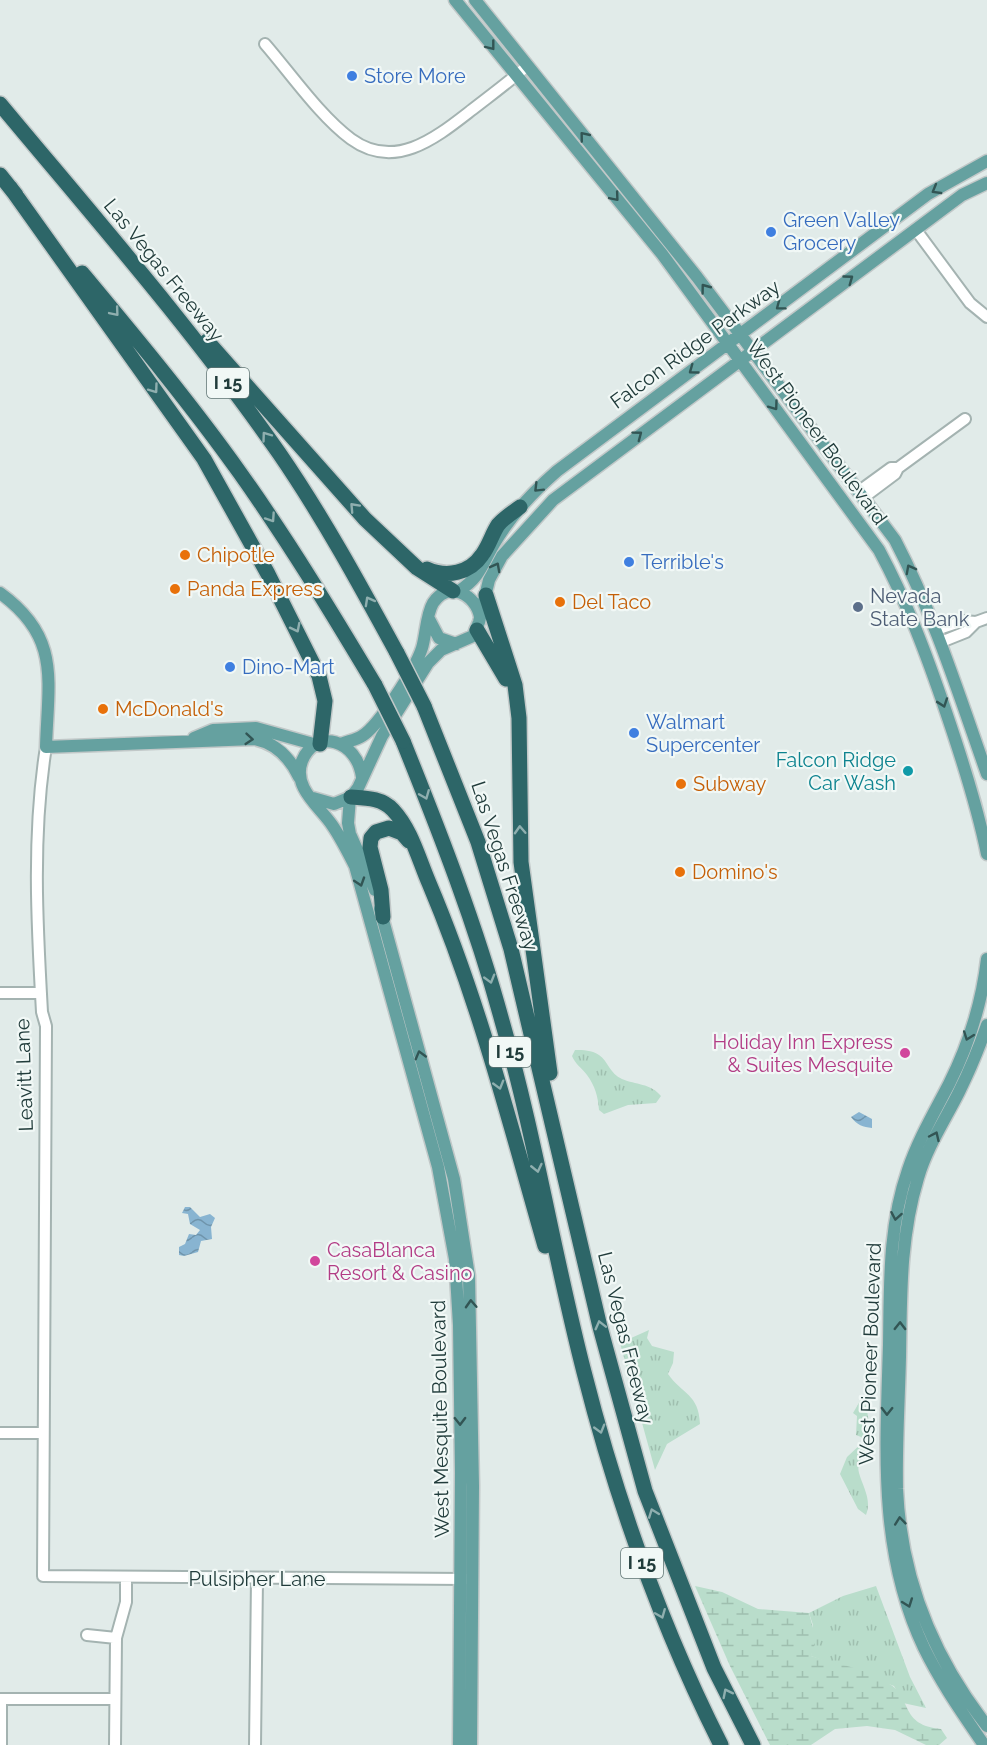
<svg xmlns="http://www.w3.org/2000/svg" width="987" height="1745" viewBox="0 0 987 1745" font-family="Raleway,sans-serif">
	<defs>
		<pattern id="grass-tufts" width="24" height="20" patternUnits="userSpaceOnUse" patternTransform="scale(1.5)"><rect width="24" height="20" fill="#b9ddcb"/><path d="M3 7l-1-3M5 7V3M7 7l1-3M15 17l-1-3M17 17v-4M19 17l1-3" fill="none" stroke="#9fbfaf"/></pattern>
		<pattern id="wetland-marsh" width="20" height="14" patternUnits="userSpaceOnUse" patternTransform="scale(1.5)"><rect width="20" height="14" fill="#b9ddcb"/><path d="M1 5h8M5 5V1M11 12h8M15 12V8" fill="none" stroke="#9fbfaf"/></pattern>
		<pattern id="water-waves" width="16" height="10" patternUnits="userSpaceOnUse" patternTransform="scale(1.5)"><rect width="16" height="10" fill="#88b4d1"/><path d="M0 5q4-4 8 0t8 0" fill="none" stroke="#6f94ab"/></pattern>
	</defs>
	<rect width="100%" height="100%" fill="#e1ebe9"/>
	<path fill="url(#grass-tufts)" d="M 575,1050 C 584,1050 591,1050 599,1055 C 608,1061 610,1074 622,1079 C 636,1085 650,1083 661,1096 L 656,1103 L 628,1105 L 604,1114 L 599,1110 C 598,1096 595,1086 587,1075 C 582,1068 575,1064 572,1056 Z
		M 649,1330 L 647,1338 L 652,1346 L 674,1352 L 673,1363 L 668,1374 C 682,1394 699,1394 700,1424 L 667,1444 L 655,1470 L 620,1343 Z
		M 863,1396 C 868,1412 872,1431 867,1447 C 864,1457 856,1462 859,1473 C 863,1487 872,1500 866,1515 L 858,1509 L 840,1474 L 847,1457 L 863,1442 L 861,1437 L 856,1435 L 857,1416 L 853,1413 Z
		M 876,1586 L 910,1677 L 926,1708 L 903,1703 L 894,1686 L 811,1656 L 813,1625 L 809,1613 L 843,1596 Z"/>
	<path fill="url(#wetland-marsh)" d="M 695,1586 L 722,1592 L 758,1609 L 809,1613 L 816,1639 L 811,1656 C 837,1664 869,1669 891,1685 C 912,1699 900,1725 941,1729 L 947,1738 L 939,1745 L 926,1745 L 895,1730 L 867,1726 L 835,1729 L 811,1745 L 770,1745 L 730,1666 Z"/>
	<path fill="url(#water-waves)" d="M 859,1112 L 872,1119 L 872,1128 C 863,1127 857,1125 851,1117 Z
		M 185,1207 L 190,1207 L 200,1217 L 210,1214 L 215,1218 L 211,1227 L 212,1239 L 201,1241 L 198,1252 L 184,1256 L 179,1255 L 179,1247 L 185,1244 L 189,1234 L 196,1235 L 200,1230 L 190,1224 L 188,1214 L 182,1213 Z"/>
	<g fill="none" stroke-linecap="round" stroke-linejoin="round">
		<defs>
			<path id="minor" d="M 265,44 C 291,74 320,116 351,139 C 396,172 438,136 473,109 C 491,95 510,81 527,66
				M 916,230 L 970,303 L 987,317
				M 858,492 L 891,468 L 898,468
				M 863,498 L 895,474 L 898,468 L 965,419
				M 936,630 L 963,621 L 976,622
				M 941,642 L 966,632 L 976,622 L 987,618
				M 46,747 C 32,834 37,925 42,1012 L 46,1026 L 43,1576 L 467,1579
				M 0,993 L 41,993
				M 0,1433 L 43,1433
				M 87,1635 L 116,1638
				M 0,1699 L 115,1699
				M 1,1745 L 1,1699
				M 115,1745 L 116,1638 L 126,1602 L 126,1578
				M 255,1745 L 257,1579"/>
			<path id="major" d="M 455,0 L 662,254 L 879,550 C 907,602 927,656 946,712 C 962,759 977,805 987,854
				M 475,0 L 697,277 L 895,540 C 934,615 959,695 987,774
				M 459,591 C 481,576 481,566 494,544 C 510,516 533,492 557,471 L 928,194 L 987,161
				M 0,593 C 61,637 48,680 46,747 L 254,739 C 275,743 290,758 299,777
				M 429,619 L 439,638 L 456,644
				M 194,738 L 213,730 L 256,728 L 317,745
				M 341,744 C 348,741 356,740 362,736 C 379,726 416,667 422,648 C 426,635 426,615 433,603 C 448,580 476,594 480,617
				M 362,777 C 357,740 316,727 302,761 C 292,787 319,806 332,825 C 341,838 348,852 355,866 L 438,1167 L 455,1259 L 459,1325 L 461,1473 L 459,1745
				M 313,798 L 334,804 L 351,797 L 358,788 L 382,736 L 428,663 L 441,650 L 473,636 L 479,622 L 489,580 L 502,556 L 553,500 L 962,195 L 987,183
				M 350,798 L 348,823 L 350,834 L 375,890
				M 380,909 L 454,1179 L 469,1276 L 473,1486 L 471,1745
				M 987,1025 C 979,1048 970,1070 959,1092 C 945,1120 927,1147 918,1178 C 900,1237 901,1296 900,1357 C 899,1401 896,1445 897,1489 C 901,1578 933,1657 987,1726
				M 984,1745 C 963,1714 941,1683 924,1648 C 878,1551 886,1449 889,1345 C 890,1286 888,1227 908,1170 C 918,1140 934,1113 949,1084 C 968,1046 982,1002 987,959"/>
			<path id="highway" d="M 0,104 C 95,218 194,331 279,453 C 323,517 360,585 397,653
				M 0,175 L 16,195
				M 10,187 L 204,459 L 268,574 L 319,676 L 325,701 L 320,744
				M 82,273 C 136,338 191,404 240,473 C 289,542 332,613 375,685
				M 207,341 L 365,519 L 417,568 L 453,591
				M 427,569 C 447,578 470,573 482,555 C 489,546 492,534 498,525 C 504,518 513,512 520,507
				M 486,595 L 515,685 L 519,718 L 521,862 L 550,1073
				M 477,630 L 506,679
				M 424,706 L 478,842 L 511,949 L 600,1327 L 645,1491 L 714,1668 L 753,1745
				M 403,741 C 440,833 476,925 502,1021 C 535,1136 554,1256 584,1372 C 617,1502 661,1626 721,1745
				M 351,797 C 366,798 382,798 393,810 C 411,829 419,860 429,883 C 479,1001 510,1124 545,1246
				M 383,917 L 381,890 L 370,847 L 371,838 L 376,832 L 389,828 L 402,833 L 409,841"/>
		</defs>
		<use href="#minor" stroke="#a4b3b1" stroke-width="14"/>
		<use href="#major" stroke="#c1c8c8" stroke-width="15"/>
		<use href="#highway" stroke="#c1c8c8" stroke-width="18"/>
		<use href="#minor" stroke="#fff" stroke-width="10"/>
		<use href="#major" stroke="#65a1a0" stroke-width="12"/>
		<use href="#highway" stroke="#2d6668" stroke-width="15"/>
		<defs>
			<path id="highway-bridge" d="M 397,653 L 424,706
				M 375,685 L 403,741"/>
		</defs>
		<use href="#highway-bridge" stroke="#c1c8c8" stroke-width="18" stroke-linecap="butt"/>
		<use href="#highway-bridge" stroke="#2d6668" stroke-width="15"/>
	</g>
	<defs><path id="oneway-chevron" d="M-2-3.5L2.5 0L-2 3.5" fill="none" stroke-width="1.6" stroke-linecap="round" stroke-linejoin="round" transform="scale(1.5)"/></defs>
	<g stroke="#325554">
		<use href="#oneway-chevron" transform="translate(491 46) rotate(52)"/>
		<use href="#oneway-chevron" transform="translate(584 136) rotate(-129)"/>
		<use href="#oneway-chevron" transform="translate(936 190) rotate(150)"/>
		<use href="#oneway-chevron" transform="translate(615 197) rotate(50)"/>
		<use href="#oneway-chevron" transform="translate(849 279) rotate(-36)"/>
		<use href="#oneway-chevron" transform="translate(705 288) rotate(-127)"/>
		<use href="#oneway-chevron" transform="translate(780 306) rotate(143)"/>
		<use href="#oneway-chevron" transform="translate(693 370) rotate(144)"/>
		<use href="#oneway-chevron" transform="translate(774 406) rotate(54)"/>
		<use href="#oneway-chevron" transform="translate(638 435) rotate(-37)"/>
		<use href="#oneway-chevron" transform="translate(538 488) rotate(135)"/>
		<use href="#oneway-chevron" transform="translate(496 567) rotate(-62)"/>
		<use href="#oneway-chevron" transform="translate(910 569) rotate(-118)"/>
		<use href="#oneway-chevron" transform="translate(943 703) rotate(71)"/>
		<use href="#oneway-chevron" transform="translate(249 739) rotate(5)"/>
		<use href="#oneway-chevron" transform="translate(360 882) rotate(72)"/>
		<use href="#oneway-chevron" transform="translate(968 1036) rotate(110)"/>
		<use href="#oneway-chevron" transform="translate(420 1055) rotate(-105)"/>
		<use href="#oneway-chevron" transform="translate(935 1136) rotate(-65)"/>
		<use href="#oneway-chevron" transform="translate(896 1216) rotate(100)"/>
		<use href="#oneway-chevron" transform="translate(471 1304) rotate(-93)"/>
		<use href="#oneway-chevron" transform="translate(900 1326) rotate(-89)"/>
		<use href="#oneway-chevron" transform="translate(887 1411) rotate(91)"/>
		<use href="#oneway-chevron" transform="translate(460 1421) rotate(89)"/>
		<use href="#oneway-chevron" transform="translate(900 1521) rotate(-96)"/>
		<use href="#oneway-chevron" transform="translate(908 1603) rotate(70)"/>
	</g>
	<g stroke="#8fafaf">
		<use href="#oneway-chevron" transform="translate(115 312) rotate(50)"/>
		<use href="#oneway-chevron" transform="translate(154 389) rotate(54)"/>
		<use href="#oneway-chevron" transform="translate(266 436) rotate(-126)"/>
		<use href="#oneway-chevron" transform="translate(354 507) rotate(-133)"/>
		<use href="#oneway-chevron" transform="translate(271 518) rotate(56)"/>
		<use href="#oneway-chevron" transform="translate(369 601) rotate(-119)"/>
		<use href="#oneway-chevron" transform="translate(296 628) rotate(63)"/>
		<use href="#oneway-chevron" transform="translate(425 795) rotate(68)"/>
		<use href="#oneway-chevron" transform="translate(520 830) rotate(-93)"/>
		<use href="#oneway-chevron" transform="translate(490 979) rotate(74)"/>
		<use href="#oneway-chevron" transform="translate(499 1085) rotate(74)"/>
		<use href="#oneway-chevron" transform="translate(537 1168) rotate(77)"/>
		<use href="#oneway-chevron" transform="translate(600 1325) rotate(-104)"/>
		<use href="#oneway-chevron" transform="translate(600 1429) rotate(74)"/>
		<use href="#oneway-chevron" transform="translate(653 1513) rotate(-111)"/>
		<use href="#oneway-chevron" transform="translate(661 1614) rotate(68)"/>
		<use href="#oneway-chevron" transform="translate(727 1693) rotate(-117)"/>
	</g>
	<g fill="#3f7fe0" stroke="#f1f8f6" stroke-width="2">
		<circle cx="352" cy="76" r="6"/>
		<circle cx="771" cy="232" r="6"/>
		<circle cx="629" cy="562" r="6"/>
		<circle cx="230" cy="667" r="6"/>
		<circle cx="634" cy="733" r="6"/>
	</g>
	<g fill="#e8710a" stroke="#f1f8f6" stroke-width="2">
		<circle cx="185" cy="555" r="6"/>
		<circle cx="175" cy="589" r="6"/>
		<circle cx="560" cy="602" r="6"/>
		<circle cx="103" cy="709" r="6"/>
		<circle cx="681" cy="784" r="6"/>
		<circle cx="680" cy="872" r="6"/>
	</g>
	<circle fill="#5c6f8a" stroke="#f1f8f6" stroke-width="2" cx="858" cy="607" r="6"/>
	<circle fill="#0f9aa8" stroke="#f1f8f6" stroke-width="2" cx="908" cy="771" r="6"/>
	<g fill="#d1479c" stroke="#f1f8f6" stroke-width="2">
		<circle cx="905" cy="1053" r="6"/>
		<circle cx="315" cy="1261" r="6"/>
	</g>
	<g text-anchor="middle" stroke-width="4.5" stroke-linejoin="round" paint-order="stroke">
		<g fill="#f1f8f6" stroke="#5f7473" stroke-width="1.5">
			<rect x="207" y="368" width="42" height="30" rx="4.5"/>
			<rect x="489" y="1037" width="42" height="30" rx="4.5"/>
			<rect x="621" y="1548" width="42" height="30" rx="4.5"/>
		</g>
		<g font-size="18" font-weight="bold" fill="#213c3b">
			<text x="228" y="389">I 15</text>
			<text x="510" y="1058">I 15</text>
			<text x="642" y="1569">I 15</text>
		</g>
		<g font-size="20" fill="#366cbe" stroke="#f1f8f6" text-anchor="start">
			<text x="364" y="83">Store More</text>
			<text x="783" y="227">Green Valley<tspan x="783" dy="23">Grocery</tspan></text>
			<text x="641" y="569">Terrible's</text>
			<text x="242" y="674">Dino-Mart</text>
			<text x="646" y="729">Walmart<tspan x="646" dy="23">Supercenter</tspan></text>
		</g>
		<g font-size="20" fill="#213c3b" stroke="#f1f8f6">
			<text transform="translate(164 270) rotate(51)" y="7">Las Vegas Freeway</text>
			<text transform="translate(695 344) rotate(-36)" y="7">Falcon Ridge Parkway</text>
			<text transform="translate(817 432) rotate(54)" y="7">West Pioneer Boulevard</text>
			<text transform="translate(505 866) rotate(72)" y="7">Las Vegas Freeway</text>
			<text transform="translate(24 1075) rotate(-92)" y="7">Leavitt Lane</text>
			<text transform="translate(626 1338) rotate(76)" y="7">Las Vegas Freeway</text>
			<text transform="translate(870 1354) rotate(-88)" y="7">West Pioneer Boulevard</text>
			<text transform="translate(440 1419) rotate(-91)" y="7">West Mesquite Boulevard</text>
			<text x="257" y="1586">Pulsipher Lane</text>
		</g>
		<g font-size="20" fill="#c56008" stroke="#f1f8f6" text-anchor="start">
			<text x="197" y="562">Chipotle</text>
			<text x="187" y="596">Panda Express</text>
			<text x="572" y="609">Del Taco</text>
			<text x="115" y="716">McDonald's</text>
			<text x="693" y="791">Subway</text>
			<text x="692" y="879">Domino's</text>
		</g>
		<g font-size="20" fill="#4e5e75" stroke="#f1f8f6" text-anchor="start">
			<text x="870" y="603">Nevada<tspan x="870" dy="23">State Bank</tspan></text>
		</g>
		<g font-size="20" fill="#0d838f" stroke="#f1f8f6" text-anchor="end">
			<text x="896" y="767">Falcon Ridge<tspan x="896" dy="23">Car Wash</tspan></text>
		</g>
		<g font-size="20" fill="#b23c85" stroke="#f1f8f6" text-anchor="end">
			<text x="893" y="1049">Holiday Inn Express<tspan x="893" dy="23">&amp; Suites Mesquite</tspan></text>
			<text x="327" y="1257" text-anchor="start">CasaBlanca<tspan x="327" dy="23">Resort &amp; Casino</tspan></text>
		</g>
	</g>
</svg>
